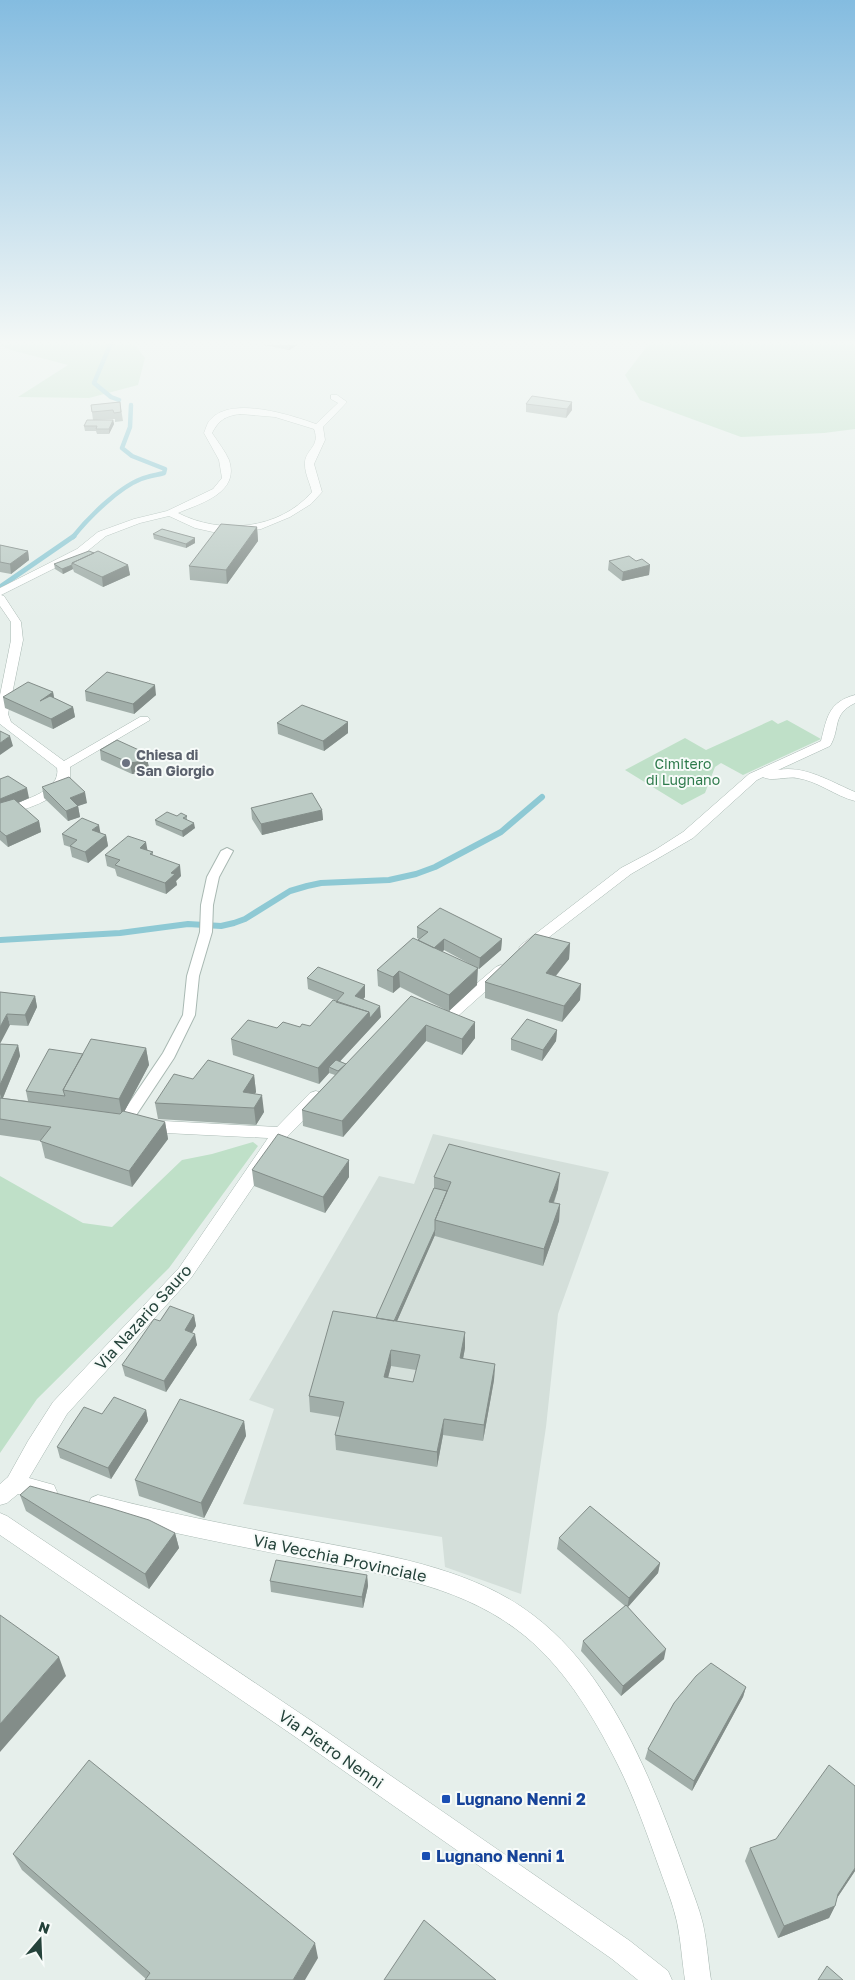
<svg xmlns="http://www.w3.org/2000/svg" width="855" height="1980" viewBox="0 0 855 1980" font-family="'Golos Text',sans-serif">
	<rect width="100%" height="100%" fill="#e6efeb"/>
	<path fill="#d4dfda" d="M 433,1134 L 609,1172 L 558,1314 L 546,1427 L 521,1594 L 445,1567 L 442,1537 L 243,1504 L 274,1409 L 249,1400 L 379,1176 L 414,1184 Z"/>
	<path fill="#bfe0c8" d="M 0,345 L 135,345 L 145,358 L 138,385 L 89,398 L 18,397 L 68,365 L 11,350 Z
		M 648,345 L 855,345 L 855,429 L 824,433 L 741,437 L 640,400 L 625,375 Z
		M 772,720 L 778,724 L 787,720 L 821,739 L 743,775 L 721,763 L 715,767 L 705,793 L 682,805 L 625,770 L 685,738 L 706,750 Z
		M 253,1142 L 258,1146 L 169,1268 L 37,1399 L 0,1453 L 0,1176 L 83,1223 L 112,1227 L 182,1160 L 212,1154 Z"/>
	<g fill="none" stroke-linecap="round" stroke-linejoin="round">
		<path stroke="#8ec9d4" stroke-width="4.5" d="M 110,345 L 94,383 L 111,397 L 119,400
			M 73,537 C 88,518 118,488 141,479 C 148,476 157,475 164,473 L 165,469 L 132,456 L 122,448 L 130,427 L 131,405"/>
		<path stroke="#8ec9d4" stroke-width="5" d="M 0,587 L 74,536"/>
		<path stroke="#8ec9d4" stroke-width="6" d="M 0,940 L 120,933 L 188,924 L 221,926 L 234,923 L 245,919 L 290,891 L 307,886 L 321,883 L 389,880 L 416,874 L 435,867 L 501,832 L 542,797"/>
		<defs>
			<path id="lane" d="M 227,848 L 233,851 L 219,877 L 213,905 L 212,932 L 199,976 L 195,1015 L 174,1058 L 127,1129 L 117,1129 L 115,1125 L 117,1121 L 163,1053 L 183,1015 L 187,976 L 200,932 L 201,905 L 207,877 L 221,851 Z"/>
			<path id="street" d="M 331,395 L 337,395 L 347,402 L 323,427 L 325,440 L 314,464 L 322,492 L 311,504 L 290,517 L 261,529 L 243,532 L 213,532 L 195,528 L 169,516 L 140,523 L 106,536 L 85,553 L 1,595 L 4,596 L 21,622 L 23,640 L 8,714 L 11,722 L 64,761 L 140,717 L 148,717 L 150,720 L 70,767 L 70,778 C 58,801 24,810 0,816 L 0,808 C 18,802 62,792 57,768 L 0,724 L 0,695 L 11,640 L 11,622 L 0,606 L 0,588 L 77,549 L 98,532 L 134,519 L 167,511 L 213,489 L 222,478 L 219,460 L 204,433 C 206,429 207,422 211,419 C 232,396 291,415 316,424 L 338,403 L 331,399 ZM 240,414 L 275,417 L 314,429 C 321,448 304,449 305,465 C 305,474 310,483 312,492 C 279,530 221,535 178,513 C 201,503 240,493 229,460 C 225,451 218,442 212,433 C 219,420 225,416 240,414 Z
				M 855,695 L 855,703 C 831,715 841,728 830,746 L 778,770 C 805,765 831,782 855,792 L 855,801 C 835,796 818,781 797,778 C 787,776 771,782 763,777 L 757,780 L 693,838 L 631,874 L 531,951 L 521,951 L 519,948 L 521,945 L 621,868 L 655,850 L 683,832 L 749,774 L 821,741 C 827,718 828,702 855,695 Z
				M 501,965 L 506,967 L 508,970 L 506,973 L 449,1024 L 444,1025 L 431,1022 L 428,1018 L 431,1014 L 441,1014 L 496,967 Z
				M 316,1091 L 322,1093 L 324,1097 L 322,1101 L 287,1137 L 191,1278 L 67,1414 L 29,1478 L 54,1485 L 57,1492 L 54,1499 L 47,1501 L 18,1494 L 7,1503 L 0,1505 L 0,1484 L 8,1477 L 28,1441 L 53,1402 L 179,1268 L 268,1138 L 145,1132 L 139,1130 L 137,1126 L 139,1122 L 145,1120 L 277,1127 L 310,1093 Z
				M 98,1495 C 166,1513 234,1526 303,1539 C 379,1554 469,1566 533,1615 C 586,1655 621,1716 648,1777 C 662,1809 674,1841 686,1874 C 692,1891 699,1907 703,1924 C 707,1942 708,1961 711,1980 L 685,1980 C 682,1961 681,1941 677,1922 C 673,1904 666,1887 660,1870 C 647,1834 635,1799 618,1765 C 593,1715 562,1663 516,1629 C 454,1583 376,1573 303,1559 C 234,1545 166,1532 98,1515 L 91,1512 L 88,1505 L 91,1498 Z
				M 0,1513 L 7,1516 L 313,1722 L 630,1941 L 668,1971 L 672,1980 L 638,1980 L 612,1959 L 297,1738 L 0,1535 Z"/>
		</defs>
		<use href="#lane" stroke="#a8b8b2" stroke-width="2"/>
		<use href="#street" stroke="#a8b8b2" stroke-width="1"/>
		<use href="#lane" fill="#fff" fill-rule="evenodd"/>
		<use href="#street" fill="#fff" fill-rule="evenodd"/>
	</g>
	<path fill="#a1aea9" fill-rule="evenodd" d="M 264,345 L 297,345 L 289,350 Z
		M 120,402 L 123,421 L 115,422 L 115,419 L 97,420 L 113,420 L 114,424 L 109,434 L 97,434 L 96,431 L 85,431 L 84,426 L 93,420 L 91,405 Z
		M 572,402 L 572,410 L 566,418 L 526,412 L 526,404 Z
		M 257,527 L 258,541 L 227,584 L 190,580 L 189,566 Z
		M 153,534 L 195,543 L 186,548 L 154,539 Z
		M 0,545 L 28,551 L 29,560 L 11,574 L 0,572 Z
		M 94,553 L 128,565 L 130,575 L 103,587 L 74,572 L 73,569 L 63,574 L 55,569 L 54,564 Z
		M 609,561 L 636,561 L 650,565 L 649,575 L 622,581 L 608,570 Z
		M 85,691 L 156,695 L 134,714 L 86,701 Z
		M 53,692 L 54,698 L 73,707 L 75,717 L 53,729 L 5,708 L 3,697 Z
		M 348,722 L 348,733 L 324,751 L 278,734 L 277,723 Z
		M 100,750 L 147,758 L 149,768 L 145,772 L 132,774 L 101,760 Z
		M 0,779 L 29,798 L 18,803 L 39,821 L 41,832 L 8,847 L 0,840 Z
		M 42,787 L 87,803 L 78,806 L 80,817 L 68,821 L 44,798 Z
		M 251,808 L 322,810 L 323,820 L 262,835 L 252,819 Z
		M 177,816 L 187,816 L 187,820 L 195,828 L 183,837 L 156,825 L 155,820 Z
		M 101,833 L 106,835 L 108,846 L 88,863 L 72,857 L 70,847 L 64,845 L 62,834 Z
		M 147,850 L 153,852 L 153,856 L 181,876 L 176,881 L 177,885 L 166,894 L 117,876 L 115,869 L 107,866 L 105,855 Z
		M 417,927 L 502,939 L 501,950 L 479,969 L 444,950 L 442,952 L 477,985 L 449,1011 L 475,1038 L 462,1055 L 426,1041 L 343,1137 L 303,1126 L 302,1110 L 335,1075 L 329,1073 L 319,1084 L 233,1055 L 231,1039 L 277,1028 L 300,1027 L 310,1026 L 337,1001 L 308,989 L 307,978 L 365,997 L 363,999 L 381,1017 L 340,1061 L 346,1064 L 446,1010 L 400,987 L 393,993 L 378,986 L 377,970 L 419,939 L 417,938 Z
		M 570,943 L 569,959 L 556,976 L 581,984 L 580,1000 L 562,1022 L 485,998 L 485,982 Z
		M 0,992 L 35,996 L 37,1007 L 28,1026 L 10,1025 Z
		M 557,1030 L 556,1041 L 542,1061 L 511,1050 L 511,1039 Z
		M 0,1044 L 18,1045 L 20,1056 L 3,1098 L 28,1101 L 26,1091 L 83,1054 L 146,1048 L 149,1065 L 124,1112 L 165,1122 L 168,1139 L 132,1187 L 45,1158 L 41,1141 L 0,1135 Z
		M 254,1075 L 256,1092 L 255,1094 L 264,1112 L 256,1125 L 158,1119 L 155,1103 L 193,1079 Z
		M 252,1170 L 349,1177 L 325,1213 L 254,1186 Z
		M 434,1177 L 558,1189 L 554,1203 L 560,1204 L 559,1221 L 543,1266 L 435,1236 L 435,1235 L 397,1321 L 465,1332 L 465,1348 L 463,1359 L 495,1364 L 494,1380 L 483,1441 L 443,1435 L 437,1467 L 336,1450 L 335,1435 L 340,1417 L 310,1412 L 309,1396 L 376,1318 L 434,1188 ZM 391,1366 L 416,1370 L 413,1382 L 388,1378 Z
		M 194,1315 L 196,1326 L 192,1333 L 197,1345 L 166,1392 L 125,1376 L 122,1365 L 160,1321 Z
		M 146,1410 L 148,1421 L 111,1479 L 60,1458 L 57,1447 L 102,1414 Z
		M 244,1421 L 246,1436 L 204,1518 L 139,1496 L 135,1480 Z
		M 20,1495 L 175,1533 L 179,1548 L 149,1589 L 26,1511 Z
		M 559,1538 L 660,1563 L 658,1573 L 628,1607 L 664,1659 L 621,1696 L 581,1651 L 583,1641 L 625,1606 L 557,1549 Z
		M 367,1575 L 368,1586 L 363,1608 L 271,1592 L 270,1581 Z
		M 746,1687 L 743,1697 L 692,1791 L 645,1759 L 648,1749 Z
		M 750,1848 L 855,1871 L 837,1898 L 835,1906 L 829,1918 L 778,1938 L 745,1861 Z
		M 13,1854 L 318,1958 L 146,1979 L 22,1870 Z"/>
	<path fill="#838d89" d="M 289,345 L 297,345 L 289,350 Z
		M 572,402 L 572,410 L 566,418 L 567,409 Z
		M 113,420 L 114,424 L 109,434 L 109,429 Z
		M 257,527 L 258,541 L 227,584 L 226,570 Z
		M 195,538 L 195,543 L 186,548 L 186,544 Z
		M 28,551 L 29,560 L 11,574 L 10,564 Z
		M 72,565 L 73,569 L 63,574 L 62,569 Z
		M 128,565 L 130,575 L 103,587 L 102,577 Z
		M 650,565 L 649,575 L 622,581 L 623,572 Z
		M 155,685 L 156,695 L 134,714 L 133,704 Z
		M 53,692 L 55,703 L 40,701 Z
		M 73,707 L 75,717 L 53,729 L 51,719 Z
		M 348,722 L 348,733 L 324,751 L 323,741 Z
		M 10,736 L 13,746 L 0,755 L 0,743 Z
		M 147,758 L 149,768 L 145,772 L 132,774 L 130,763 Z
		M 27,788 L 29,798 L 0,811 L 0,799 Z
		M 85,792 L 87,803 L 78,806 L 80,817 L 68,821 L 66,811 L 70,798 Z
		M 322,810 L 323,820 L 262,835 L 261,824 Z
		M 39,821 L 41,832 L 8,847 L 6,836 Z
		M 194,823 L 195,828 L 183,837 L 182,831 Z
		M 99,825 L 101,836 L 92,830 Z
		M 106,835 L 108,846 L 88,863 L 85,852 Z
		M 146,842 L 148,853 L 140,848 Z
		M 180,865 L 181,876 L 176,881 L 177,885 L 166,894 L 165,883 L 171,873 Z
		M 444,939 L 444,950 L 430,962 L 430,951 Z
		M 502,939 L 501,950 L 479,969 L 480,958 Z
		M 570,943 L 569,959 L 545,989 L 546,973 Z
		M 478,968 L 477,985 L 449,1011 L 449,995 Z
		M 399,971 L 400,987 L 393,993 L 393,977 Z
		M 581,984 L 580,1000 L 562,1022 L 564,1006 Z
		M 365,985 L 365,997 L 356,1007 L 355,996 Z
		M 35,996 L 37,1007 L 28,1026 L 25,1015 Z
		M 380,1006 L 381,1017 L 333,1069 L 329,1067 L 329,1073 L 319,1084 L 318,1068 L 369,1012 Z
		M 7,1014 L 10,1025 L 0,1044 L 0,1027 Z
		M 475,1022 L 475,1038 L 462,1055 L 462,1039 Z
		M 426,1025 L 426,1041 L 343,1137 L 342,1121 Z
		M 557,1030 L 556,1041 L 542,1061 L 543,1050 Z
		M 18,1045 L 20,1056 L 2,1100 L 0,1094 L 0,1085 Z
		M 146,1048 L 149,1065 L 122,1116 L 119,1099 Z
		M 254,1075 L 256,1092 L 245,1108 L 243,1092 Z
		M 262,1095 L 264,1112 L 256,1125 L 254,1108 Z
		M 165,1122 L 168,1139 L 132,1187 L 129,1171 Z
		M 349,1160 L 349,1177 L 325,1213 L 323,1197 Z
		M 560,1173 L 558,1189 L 548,1218 L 549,1202 Z
		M 560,1204 L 559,1221 L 543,1266 L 544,1249 Z
		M 435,1230 L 435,1235 L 390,1337 L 390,1331 Z
		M 194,1315 L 196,1326 L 187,1341 L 185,1330 Z
		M 465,1332 L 465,1348 L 460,1374 L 460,1358 Z
		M 195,1334 L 197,1345 L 166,1392 L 164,1381 Z
		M 391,1350 L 391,1366 L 384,1393 L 384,1377 Z
		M 495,1364 L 494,1380 L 483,1441 L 484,1425 Z
		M 146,1410 L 148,1421 L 111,1479 L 108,1468 Z
		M 444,1419 L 443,1435 L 437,1467 L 437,1452 Z
		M 244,1421 L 246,1436 L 204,1518 L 201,1503 Z
		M 175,1533 L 179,1548 L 149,1589 L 145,1574 Z
		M 660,1563 L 658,1573 L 627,1608 L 629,1598 Z
		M 367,1575 L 368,1586 L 363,1608 L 362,1597 Z
		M 666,1649 L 664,1659 L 621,1696 L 623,1686 Z
		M 59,1657 L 66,1676 L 0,1752 L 0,1724 Z
		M 746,1687 L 743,1697 L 692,1791 L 694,1781 Z
		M 855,1868 L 855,1871 L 831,1907 L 838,1894 Z
		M 835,1906 L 829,1918 L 778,1938 L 784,1926 Z
		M 315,1943 L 318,1958 L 305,1980 L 293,1980 Z"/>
	<path fill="#bbcac4" stroke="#838d89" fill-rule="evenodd" d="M 532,396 L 572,402 L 567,409 L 526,404 Z
		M 120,402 L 121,412 L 114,413 L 113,410 L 92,412 L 91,405 Z
		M 87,420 L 113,420 L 109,429 L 96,429 L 97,426 L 84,426 Z
		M 221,524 L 257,527 L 226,570 L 189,566 Z
		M 162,529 L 195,538 L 186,544 L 153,534 Z
		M 0,545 L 28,551 L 10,564 L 0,562 Z
		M 89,551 L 94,553 L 72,563 L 72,565 L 62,569 L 54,564 Z
		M 98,551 L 128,565 L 102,577 L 72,563 Z
		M 629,556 L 636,561 L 642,559 L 650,565 L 623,572 L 609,561 Z
		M 107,672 L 155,685 L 133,704 L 85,691 Z
		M 28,682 L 53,692 L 40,701 L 50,696 L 73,707 L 51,719 L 3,697 Z
		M 302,705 L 348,722 L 323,741 L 277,723 Z
		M 0,731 L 10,736 L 0,743 Z
		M 117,740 L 141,751 L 147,758 L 143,761 L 130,763 L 100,750 Z
		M 8,776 L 27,788 L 0,799 L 0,779 Z
		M 69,777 L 85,792 L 70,798 L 78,806 L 66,811 L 42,787 Z
		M 312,793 L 322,810 L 261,824 L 251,808 Z
		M 14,799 L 39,821 L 6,836 L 0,831 L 0,803 Z
		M 167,812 L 177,816 L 181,813 L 187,816 L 183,818 L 194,823 L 182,831 L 155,820 Z
		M 82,818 L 99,825 L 92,830 L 106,835 L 85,852 L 70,846 L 77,840 L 62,834 Z
		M 128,836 L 146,842 L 140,848 L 153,852 L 150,854 L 180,865 L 171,873 L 175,874 L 165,883 L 115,865 L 120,860 L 105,855 Z
		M 440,908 L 502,939 L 480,958 L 444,939 L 434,948 L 418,940 L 428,932 L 417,927 Z
		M 535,934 L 570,943 L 546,973 L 581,984 L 564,1006 L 485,982 Z
		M 413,938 L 478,968 L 449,995 L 399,971 L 393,977 L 377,970 Z
		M 318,967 L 365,985 L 355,996 L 380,1006 L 370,1018 L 369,1012 L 336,1002 L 344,993 L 307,978 Z
		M 0,992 L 35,996 L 25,1015 L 7,1014 L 0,1027 Z
		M 411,996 L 475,1022 L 462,1039 L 426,1025 L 342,1121 L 302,1110 Z
		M 333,1000 L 369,1012 L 318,1068 L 231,1039 L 248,1020 L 277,1028 L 283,1022 L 300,1027 L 302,1024 L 310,1026 Z
		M 527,1019 L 557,1030 L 543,1050 L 511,1039 Z
		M 91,1039 L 146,1048 L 119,1099 L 63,1090 Z
		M 0,1044 L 18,1045 L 0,1085 Z
		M 49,1049 L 83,1054 L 63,1090 L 65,1096 L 26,1091 Z
		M 208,1060 L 254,1075 L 243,1092 L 262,1095 L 254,1108 L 155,1103 L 174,1074 L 193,1079 Z
		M 336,1060 L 346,1064 L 338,1071 L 329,1067 Z
		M 0,1098 L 120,1114 L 123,1111 L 165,1122 L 129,1171 L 40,1141 L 51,1127 L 0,1119 Z
		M 278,1134 L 349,1160 L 323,1197 L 252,1170 Z
		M 449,1144 L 560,1173 L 549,1202 L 560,1204 L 544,1249 L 435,1220 L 451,1182 L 434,1177 Z
		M 434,1188 L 447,1191 L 435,1220 L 435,1230 L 394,1321 L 376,1318 Z
		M 170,1306 L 194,1315 L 185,1330 L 195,1334 L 164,1381 L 122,1365 L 154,1319 L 160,1321 Z
		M 333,1311 L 465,1332 L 460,1358 L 495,1364 L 484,1425 L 444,1419 L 437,1452 L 335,1435 L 344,1402 L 309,1396 ZM 391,1350 L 420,1355 L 413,1382 L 384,1377 Z
		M 114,1397 L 146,1410 L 108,1468 L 57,1447 L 84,1407 L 102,1414 Z
		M 180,1399 L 244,1421 L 201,1503 L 135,1480 Z
		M 30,1486 L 110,1508 L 149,1520 L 175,1533 L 145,1574 L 20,1495 Z
		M 590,1506 L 660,1563 L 629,1598 L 559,1538 Z
		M 276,1560 L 367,1575 L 362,1597 L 270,1581 Z
		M 626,1605 L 666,1649 L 623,1686 L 583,1641 Z
		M 0,1615 L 59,1657 L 0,1724 Z
		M 711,1663 L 746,1687 L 694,1781 L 648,1749 L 674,1703 L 696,1676 Z
		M 89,1760 L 315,1943 L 293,1980 L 145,1980 L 150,1973 L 13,1854 Z
		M 829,1765 L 855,1786 L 855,1868 L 838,1894 L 835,1906 L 784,1926 L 750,1848 L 776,1839 Z
		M 424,1920 L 496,1980 L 384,1980 Z
		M 827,1966 L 843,1980 L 818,1980 Z"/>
	<linearGradient id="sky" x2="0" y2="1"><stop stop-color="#84bce0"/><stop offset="0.55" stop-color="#f4f8f6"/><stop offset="1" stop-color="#f4f8f6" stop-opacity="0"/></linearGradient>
	<rect width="855" height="622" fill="url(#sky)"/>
	<circle fill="#6b7280" stroke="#f7fbf9" stroke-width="2" cx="126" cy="763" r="5"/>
	<g fill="#1a4fb4" stroke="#f7fbf9" stroke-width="2">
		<rect x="441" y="1794" width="10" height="10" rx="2.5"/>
		<rect x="421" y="1851" width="10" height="10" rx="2.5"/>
	</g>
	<g text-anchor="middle" stroke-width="4" stroke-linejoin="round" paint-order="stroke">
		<g font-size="14" font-weight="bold" fill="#5b616d" stroke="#f7fbf9" text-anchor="start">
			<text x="136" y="760">Chiesa di<tspan x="136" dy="16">San Giorgio</tspan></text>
		</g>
		<g font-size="14" fill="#2d7a4b" stroke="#f7fbf9">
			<text x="683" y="769">Cimitero<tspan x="683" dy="16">di Lugnano</tspan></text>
		</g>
		<g font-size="16" fill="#24423a" stroke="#f7fbf9">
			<text transform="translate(143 1317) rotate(-48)" y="6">Via Nazario Sauro</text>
			<text transform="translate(340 1558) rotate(12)" y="6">Via Vecchia Provinciale</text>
			<text transform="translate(331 1749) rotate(35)" y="6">Via Pietro Nenni</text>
		</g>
		<g font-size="16" font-weight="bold" fill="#164399" stroke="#f7fbf9" text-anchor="start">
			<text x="456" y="1805">Lugnano Nenni 2</text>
			<text x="436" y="1862">Lugnano Nenni 1</text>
		</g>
	</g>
	<g transform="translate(40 1940) rotate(19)" stroke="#f7fbf9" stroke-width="4" paint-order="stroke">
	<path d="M0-4L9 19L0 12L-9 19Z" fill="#24423a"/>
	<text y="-8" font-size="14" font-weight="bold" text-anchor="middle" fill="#24423a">N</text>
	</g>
</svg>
